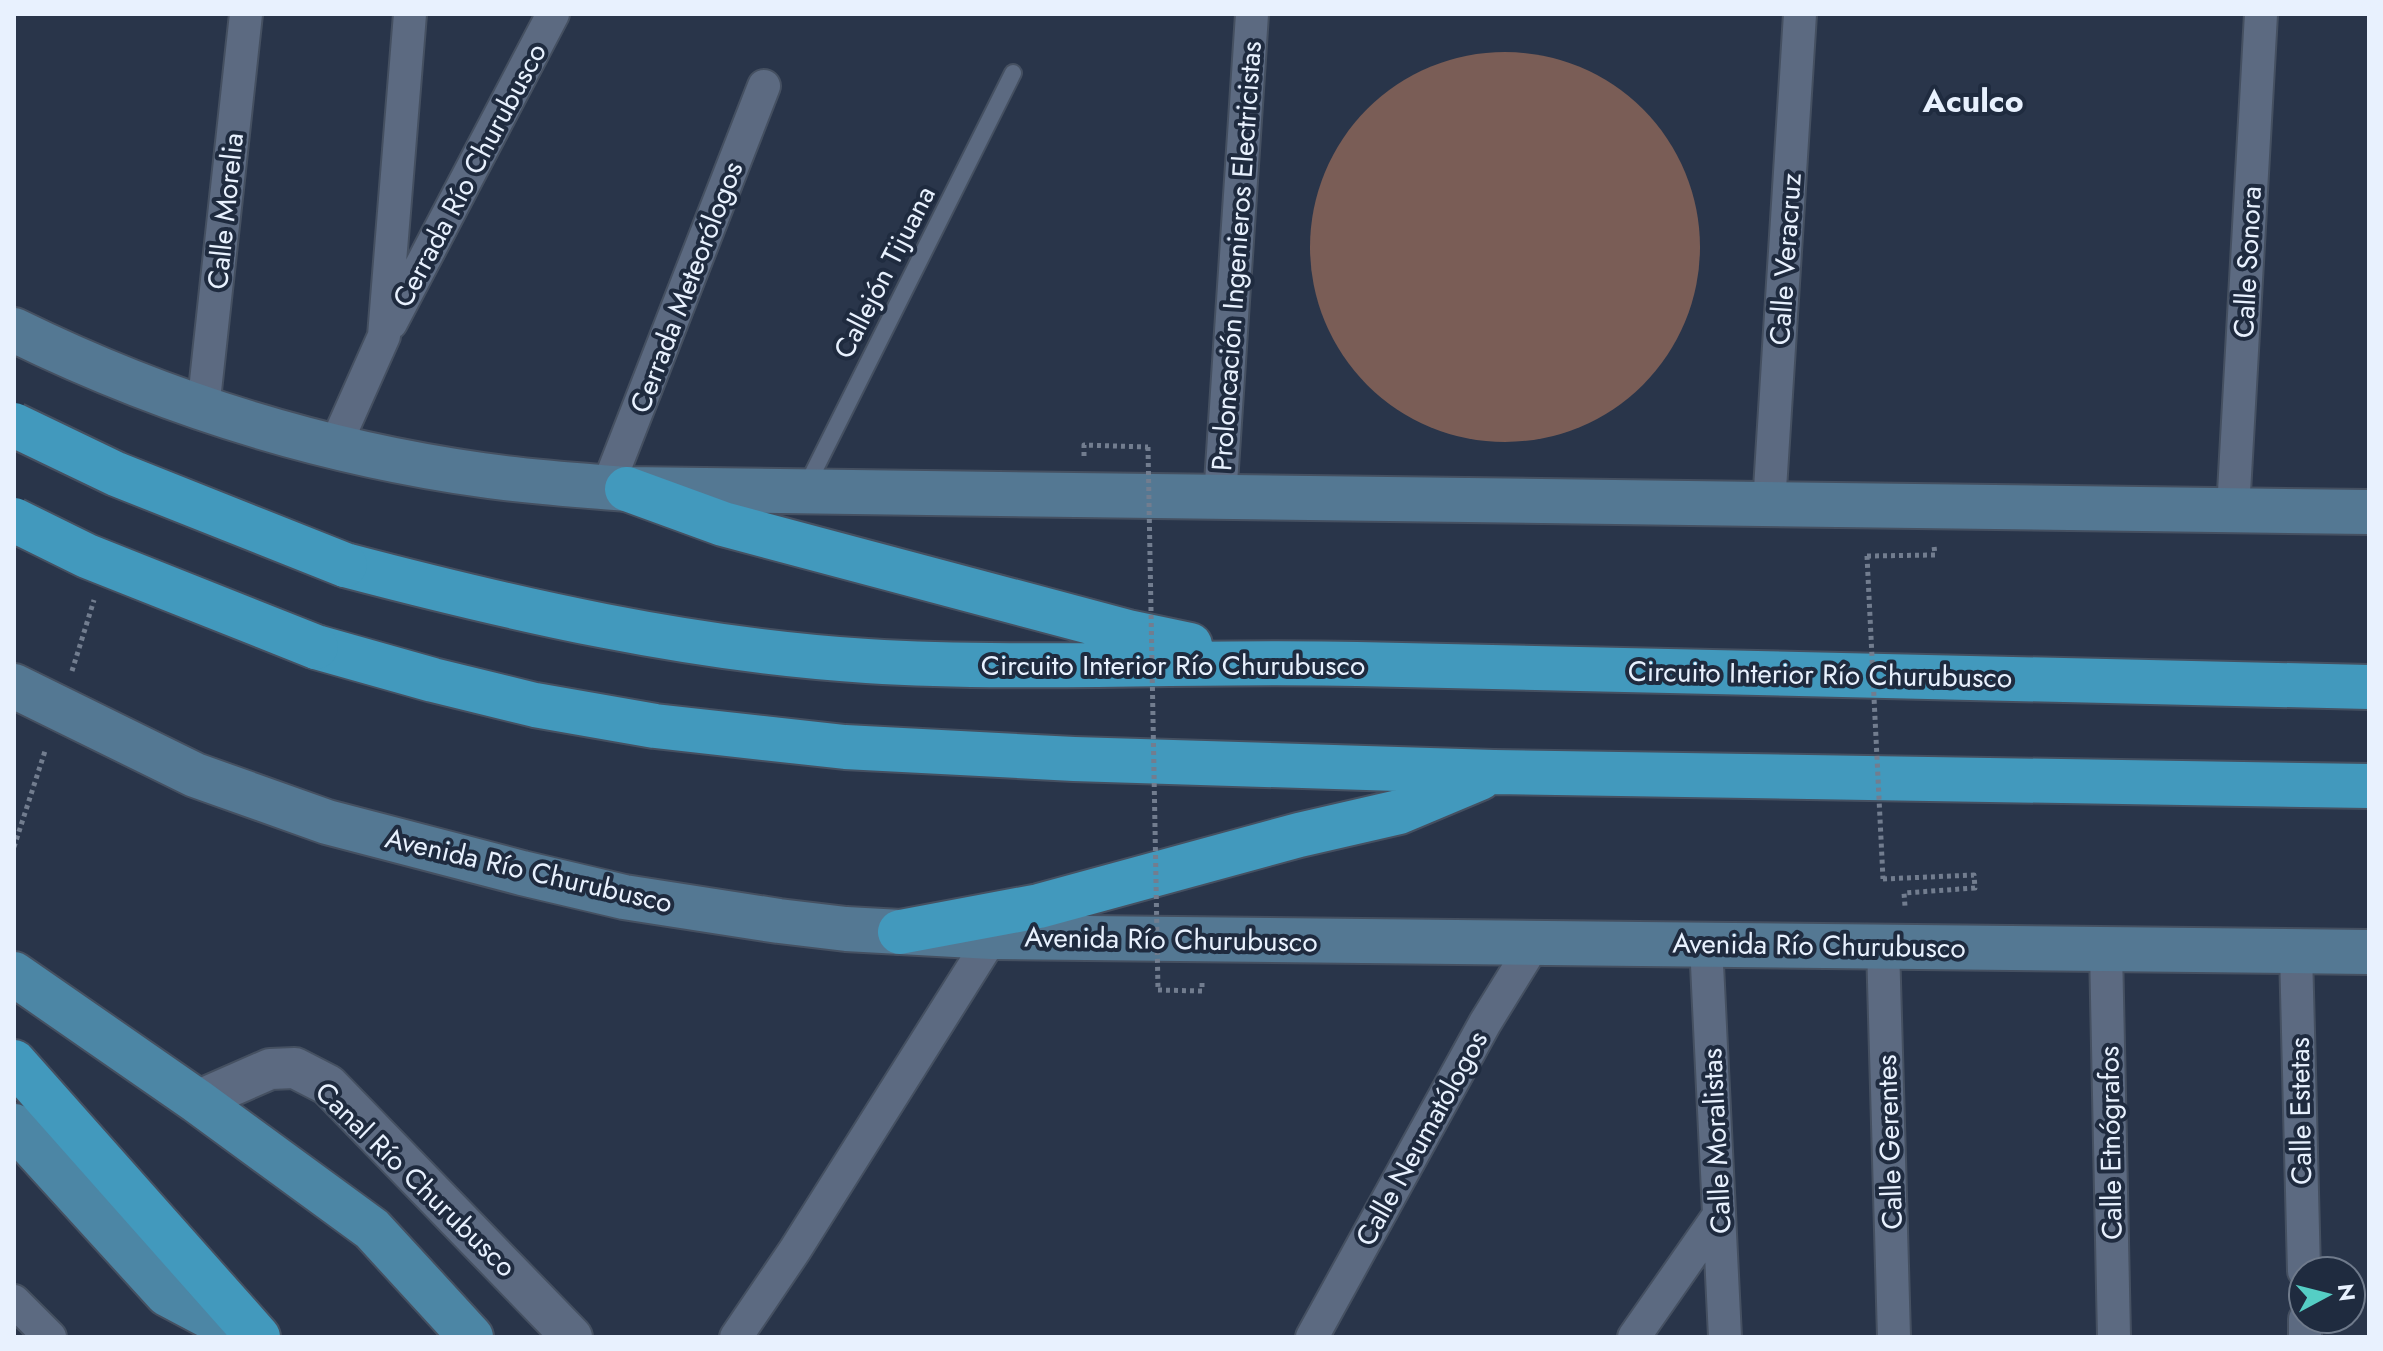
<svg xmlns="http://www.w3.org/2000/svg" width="2383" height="1351" viewBox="0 0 2383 1351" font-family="Jost,sans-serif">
	<rect width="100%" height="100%" fill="#29354a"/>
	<path fill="#7a5d56" d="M1310 247a195 195 0 1 1 390 0a195 195 0 1 1-390 0Z"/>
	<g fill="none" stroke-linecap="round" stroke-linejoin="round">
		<defs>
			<path id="service" d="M 806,487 L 1013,73"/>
			<path id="minor" d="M 391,323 L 553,14
				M 203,409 L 246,14
				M 335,446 L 384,336 L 410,14
				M 607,488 L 764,86
				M 1220,498 L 1252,14
				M 1769,505 L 1800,14
				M 2233,510 L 2261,14
				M 1706,944 L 1725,1337
				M 1883,946 L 1894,1337
				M 2106,949 L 2114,1337
				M 2296,952 L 2304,1271
				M 14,1301 L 50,1337
				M 2305,1319 L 2305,1337
				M 736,1337 L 795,1250 L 992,937
				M 1312,1337 L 1485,1023 L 1535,942
				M 1634,1337 L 1719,1215"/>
			<path id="tertiary" d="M 197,1101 L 270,1069 L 295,1068 L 328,1085 L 572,1337"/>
			<path id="secondary" d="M 14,330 C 161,402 319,452 482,475 C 530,482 578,485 627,489 L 2369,512
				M 14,686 L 195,775 L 327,822 L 522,873 L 624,897 L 779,921 L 846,929 L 992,937 L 2369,952"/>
			<path id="primary" d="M 14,974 L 197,1101 L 372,1229 L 471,1337
				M 14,1126 L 167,1294 L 248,1337"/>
			<path id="motorway" d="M 627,489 L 723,524 L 1128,632 L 1190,645
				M 345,565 C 516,610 690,650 867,661 C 1030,671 1194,660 1357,664 C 1695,671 2032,680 2369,687
				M 316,647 L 433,680 L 535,705 L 655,726 L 845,747 L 1074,759 L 1494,772 L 2369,786
				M 900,932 L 1039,906 L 1299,835 L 1399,812 L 1480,778
				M 14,1062 L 258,1337"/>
		</defs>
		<use href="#service" stroke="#455061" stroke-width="20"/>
		<use href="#minor" stroke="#455061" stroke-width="36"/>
		<use href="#tertiary" stroke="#455061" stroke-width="44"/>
		<use href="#secondary" stroke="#455061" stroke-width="48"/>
		<use href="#primary" stroke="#455061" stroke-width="48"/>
		<use href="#motorway" stroke="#455061" stroke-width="48"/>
		<path stroke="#727d8f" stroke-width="5" stroke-dasharray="4 4" stroke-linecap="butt" d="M 1084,456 L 1084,445 L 1148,447
			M 1867,556 L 1935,555 L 1934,546
			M 72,671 L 94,600
			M 14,847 L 46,748
			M 1883,879 L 1974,875 L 1975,888 L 1904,893 L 1905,906
			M 1158,990 L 1202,991 L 1202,981"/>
		<use href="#service" stroke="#5c6a81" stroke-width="16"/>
		<use href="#minor" stroke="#5c6a81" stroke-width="32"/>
		<use href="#tertiary" stroke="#5c6a81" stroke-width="40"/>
		<use href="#secondary" stroke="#547893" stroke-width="44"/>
		<use href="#primary" stroke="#4c86a5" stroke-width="44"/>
		<use href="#motorway" stroke="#4299bd" stroke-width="44"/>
		<defs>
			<path id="motorway-bridge" d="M 14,425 L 116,474 L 345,565
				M 14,520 L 87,556 L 316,647"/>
		</defs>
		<use href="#motorway-bridge" stroke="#455061" stroke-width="48" stroke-linecap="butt"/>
		<path stroke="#727d8f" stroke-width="5" stroke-dasharray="4 4" stroke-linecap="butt" d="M 1148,447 L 1158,990
			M 1867,556 L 1883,879"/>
		<use href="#motorway-bridge" stroke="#4299bd" stroke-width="44"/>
	</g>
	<g text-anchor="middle" stroke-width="8" stroke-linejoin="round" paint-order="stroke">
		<g font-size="28" fill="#e8f1fe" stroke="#1f2b3f">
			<text transform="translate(469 175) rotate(-62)" y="10">Cerrada Río Churubusco</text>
			<text transform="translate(225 211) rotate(-84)" y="10">Calle Morelia</text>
			<text transform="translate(1236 256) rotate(-86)" y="10">Proloncación Ingenieros Electricistas</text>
			<text transform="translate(1785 259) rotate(-86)" y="10">Calle Veracruz</text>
			<text transform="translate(2247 262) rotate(-87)" y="10">Calle Sonora</text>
			<text transform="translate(884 272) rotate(-63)" y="10">Callejón Tijuana</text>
			<text transform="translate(686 287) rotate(-69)" y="10">Cerrada Meteorólogos</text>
			<text x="1173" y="675">Circuito Interior Río Churubusco</text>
			<text transform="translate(1820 674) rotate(1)" y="10">Circuito Interior Río Churubusco</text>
			<text transform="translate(529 870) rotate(13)" y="10">Avenida Río Churubusco</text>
			<text transform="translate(1171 939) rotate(1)" y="10">Avenida Río Churubusco</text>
			<text transform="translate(1819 945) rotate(1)" y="10">Avenida Río Churubusco</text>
			<text transform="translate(2300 1111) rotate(-91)" y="10">Calle Estetas</text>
			<text transform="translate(1421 1138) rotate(-61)" y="10">Calle Neumatólogos</text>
			<text transform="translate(1716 1141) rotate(-93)" y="10">Calle Moralistas</text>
			<text transform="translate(1889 1142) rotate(-92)" y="10">Calle Gerentes</text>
			<text transform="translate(2110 1143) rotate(-91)" y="10">Calle Etnógrafos</text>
			<text transform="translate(416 1179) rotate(44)" y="10">Canal Río Churubusco</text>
		</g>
		<g font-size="32" font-weight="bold" fill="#e8f1fe" stroke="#1f2b3f">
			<text x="1973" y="112">Aculco</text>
		</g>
	</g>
	<rect width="2383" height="1351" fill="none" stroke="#e8f1fe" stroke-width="32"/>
	<g transform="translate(2327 1295) rotate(83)"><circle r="38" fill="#1f2b3f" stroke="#6f7a8b" stroke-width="2"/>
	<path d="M0-6L14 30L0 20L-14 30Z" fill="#55cec5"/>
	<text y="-12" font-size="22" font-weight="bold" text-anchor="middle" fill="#e8f1fe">N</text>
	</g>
</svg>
